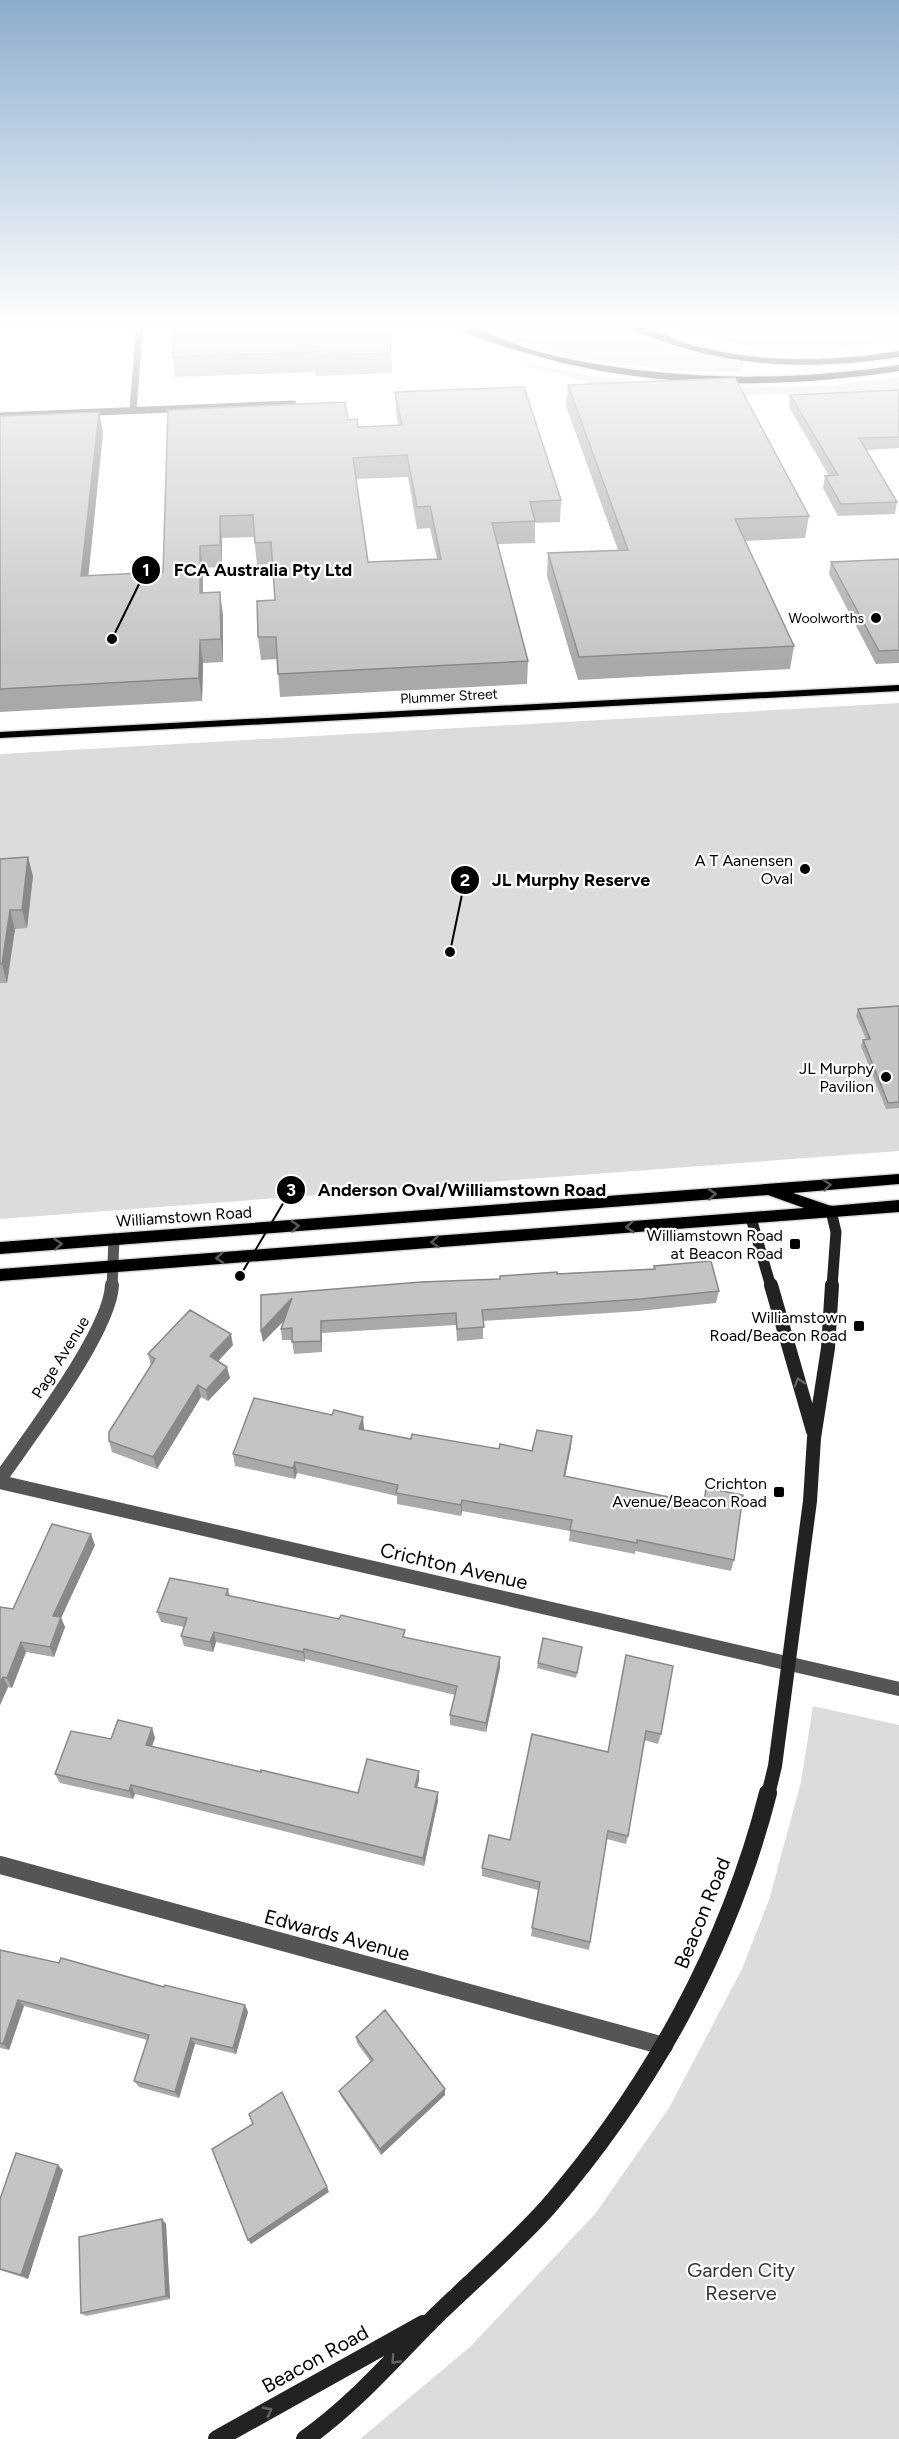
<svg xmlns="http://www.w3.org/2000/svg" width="899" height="2439" viewBox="0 0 899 2439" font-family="Figtree,sans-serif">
	<rect width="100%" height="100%" fill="#fff"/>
	<path fill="#dcdcdc" d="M 475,322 L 608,322 L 655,343 L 698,353 L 744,360 L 742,373 C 652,371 557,364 475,322 Z
		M 655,322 L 899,322 L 899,338 C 821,359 730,351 655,322 Z
		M 522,364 C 551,365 579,376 608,378 C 709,388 798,393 899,377 L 899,392 L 830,392 L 628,400 L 632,388 L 590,383 Z
		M 899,703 L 899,1151 L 0,1219 L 0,754 Z
		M 813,1706 L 899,1725 L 899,2439 L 360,2439 L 470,2347 L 595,2214 L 669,2108 L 742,1969 L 769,1900 L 801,1782 Z"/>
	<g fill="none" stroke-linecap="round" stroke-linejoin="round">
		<defs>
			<path id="primary" d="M 899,685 L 899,691 L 0,738 L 0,732 Z
				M 899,1174 L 899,1184 L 793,1193 L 831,1206 L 899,1200 L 899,1212 L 0,1281 L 0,1269 L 804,1208 L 768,1195 L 0,1254 L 0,1242 Z"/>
			<path id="highway" d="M 451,322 C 471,322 488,334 507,341 C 525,348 545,354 564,358 C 676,381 786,382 899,365 L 899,371 C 773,390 645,389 523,352 C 502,346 468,336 451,322 Z
				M 622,322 C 644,322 670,339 692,345 C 760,364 830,362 899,351 L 899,357 C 822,369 743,369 668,343 C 653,338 634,332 622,322 Z"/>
		</defs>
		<use href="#primary" stroke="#dbdbdb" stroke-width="3"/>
		<use href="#highway" stroke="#dbdbdb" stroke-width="3"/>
		<path stroke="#555" stroke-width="7" d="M 133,410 L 140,322
			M 0,416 L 293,404"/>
		<path stroke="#555" stroke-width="11" d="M 112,1287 L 114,1239"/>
		<path stroke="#555" stroke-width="14" d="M 0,1479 C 29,1437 110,1332 112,1285
			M 0,1482 L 899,1689"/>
		<path stroke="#555" stroke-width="18" d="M 0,1865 L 664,2046"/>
		<path stroke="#222" stroke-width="11" d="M 831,1211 L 836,1232 L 832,1287
			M 751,1218 L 771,1287"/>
		<path stroke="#222" stroke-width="14" d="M 771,1285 L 813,1431
			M 768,1795 L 775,1766 L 810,1501 L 814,1438 L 828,1348 L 832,1285"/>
		<path stroke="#222" stroke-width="18" d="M 217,2439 L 423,2324
			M 305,2439 C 356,2403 393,2358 437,2315 C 474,2279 514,2245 548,2207 C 651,2088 729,1946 768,1793"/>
		<use href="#primary" fill="#000" fill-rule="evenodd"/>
		<use href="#highway" fill="#000" fill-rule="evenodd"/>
	</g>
	<path fill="#a9a9a9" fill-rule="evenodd" d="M 372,324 L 391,353 L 392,373 L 315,376 L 315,372 L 175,377 L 173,357 Z
		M 568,385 L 809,516 L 805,538 L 745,541 L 794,646 L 790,669 L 578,680 L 547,576 L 548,553 L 618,550 L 566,406 Z
		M 899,390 L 899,448 L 866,450 L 897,502 L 895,514 L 838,516 L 823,488 L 825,476 L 829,476 L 789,407 L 790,395 Z
		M 395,392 L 561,500 L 560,522 L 535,523 L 535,543 L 498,544 L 528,661 L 527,684 L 280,697 L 277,659 L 261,660 L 258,637 L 275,600 L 273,564 L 257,565 L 254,537 L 222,538 L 222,567 L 203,568 L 203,593 L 223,615 L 223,662 L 203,663 L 202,701 L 0,712 L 0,416 L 103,433 L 88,576 L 163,572 L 168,410 L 348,420 L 358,427 L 398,426 L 396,413 ZM 408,477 L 417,529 L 430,528 L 437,559 L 368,562 L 356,479 Z
		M 899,559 L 899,663 L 876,664 L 829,574 L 831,562 Z
		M 0,859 L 33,876 L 27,928 L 15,929 L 7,983 L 0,983 Z
		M 899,1006 L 899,1108 L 886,1109 L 861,1046 L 863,1040 L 866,1039 L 856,1016 L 858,1009 Z
		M 654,1266 L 719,1291 L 716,1303 L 639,1311 L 483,1321 L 483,1339 L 457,1341 L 456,1325 L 322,1333 L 322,1352 L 294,1354 L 292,1340 L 282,1340 L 281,1329 L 284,1321 L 263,1342 L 261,1331 L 261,1295 L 500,1279 L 500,1276 L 653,1269 Z
		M 233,1345 L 218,1361 L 230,1378 L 208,1401 L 201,1397 L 157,1469 L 112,1452 L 109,1441 L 151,1366 L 148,1354 Z
		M 364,1428 L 364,1430 L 411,1439 L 499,1449 L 532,1451 L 571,1447 L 565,1476 L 703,1504 L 706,1488 L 734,1560 L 731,1571 L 635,1551 L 635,1554 L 569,1541 L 570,1531 L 462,1511 L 461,1516 L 397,1504 L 397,1496 L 297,1473 L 295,1479 L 235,1466 L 233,1454 Z
		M 95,1545 L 61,1618 L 65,1627 L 54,1657 L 26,1652 L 12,1688 L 8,1687 L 0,1705 L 0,1607 L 13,1609 Z
		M 228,1589 L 230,1596 L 405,1637 L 500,1667 L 486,1732 L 450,1725 L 450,1715 L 455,1695 L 305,1659 L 305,1662 L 216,1642 L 213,1652 L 184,1646 L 181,1636 L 184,1627 L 161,1622 L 157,1612 Z
		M 582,1647 L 576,1678 L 537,1668 L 538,1663 Z
		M 626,1655 L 661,1734 L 658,1744 L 644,1740 L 628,1836 L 626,1844 L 607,1839 L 589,1950 L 531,1936 L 538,1890 L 482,1876 L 482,1868 L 510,1840 L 608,1752 Z
		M 152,1728 L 155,1738 L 152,1746 L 261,1772 L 358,1793 L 419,1771 L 419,1780 L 417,1787 L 438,1792 L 438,1801 L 424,1866 L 135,1794 L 133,1799 L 60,1783 L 55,1774 L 111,1739 Z
		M 0,1950 L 245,2005 L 248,2012 L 236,2054 L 195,2044 L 179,2098 L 139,2087 L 134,2081 L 147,2040 L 24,2006 L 9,2050 L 0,2048 Z
		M 356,2037 L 445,2095 L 381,2155 L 341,2096 L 339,2091 L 371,2062 L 357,2043 Z
		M 63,2170 L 28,2279 L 0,2270 L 0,2199 Z
		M 162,2219 L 166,2224 L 170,2299 L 86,2316 L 81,2313 Z"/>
	<path fill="#898989" d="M 99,412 L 103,433 L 86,599 L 81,576 Z
		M 220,516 L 222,538 L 222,567 L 220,545 Z
		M 200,546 L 203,568 L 203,616 L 200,593 Z
		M 220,592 L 223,615 L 223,662 L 221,639 Z
		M 200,640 L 203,663 L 202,701 L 199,678 Z
		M 28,857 L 33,876 L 27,928 L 22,910 Z
		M 10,910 L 15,929 L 7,983 L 2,964 Z
		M 292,1298 L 294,1310 L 263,1342 L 261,1331 Z
		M 321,1321 L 322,1333 L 322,1352 L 321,1341 Z
		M 231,1334 L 233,1345 L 212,1368 L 210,1356 Z
		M 227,1367 L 230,1378 L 208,1401 L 206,1390 Z
		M 198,1385 L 201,1397 L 157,1469 L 153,1457 Z
		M 363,1417 L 364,1428 L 360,1440 L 359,1429 Z
		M 572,1436 L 571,1447 L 563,1487 L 564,1476 Z
		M 295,1462 L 297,1473 L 295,1479 L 293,1468 Z
		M 462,1500 L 462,1511 L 461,1516 L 461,1505 Z
		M 91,1534 L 95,1545 L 61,1618 L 65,1627 L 54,1657 L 50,1647 L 53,1616 Z
		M 214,1632 L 216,1642 L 213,1652 L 210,1642 Z
		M 21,1642 L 26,1652 L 12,1688 L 7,1678 Z
		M 304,1649 L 305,1659 L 305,1662 L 303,1652 Z
		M 500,1657 L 500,1667 L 486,1732 L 486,1723 Z
		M 3,1677 L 8,1687 L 0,1705 L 0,1683 Z
		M 152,1728 L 155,1738 L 149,1754 L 146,1745 Z
		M 419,1771 L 419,1780 L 415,1796 L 415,1787 Z
		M 131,1785 L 135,1794 L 133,1799 L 129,1791 Z
		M 438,1792 L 438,1801 L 424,1866 L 423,1858 Z
		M 18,2000 L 24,2006 L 9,2050 L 3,2044 Z
		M 245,2005 L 248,2012 L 236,2054 L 233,2048 Z
		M 191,2038 L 195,2044 L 179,2098 L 175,2092 Z
		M 445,2089 L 445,2095 L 381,2155 L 380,2149 Z
		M 58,2165 L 63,2170 L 28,2279 L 21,2275 Z
		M 327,2187 L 329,2192 L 251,2244 L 248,2240 Z
		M 162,2219 L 166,2224 L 170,2299 L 166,2296 Z"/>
	<path fill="#c4c4c4" stroke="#898989" stroke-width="1.5" fill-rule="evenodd" d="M 174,322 L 372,322 L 372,324 L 387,323 L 391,353 L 314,356 L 314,352 L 173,357 Z
		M 735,378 L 809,516 L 735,519 L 794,646 L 579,657 L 548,553 L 628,550 L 568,385 Z
		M 524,387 L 561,500 L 530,502 L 535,521 L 492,523 L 528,661 L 278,674 L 276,637 L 258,637 L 257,601 L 275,600 L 271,542 L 255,543 L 253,515 L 220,516 L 220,545 L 200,546 L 200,593 L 220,592 L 221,639 L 200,640 L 199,678 L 0,689 L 0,416 L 99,412 L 81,576 L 163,572 L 168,410 L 345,402 L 348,420 L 357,419 L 358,427 L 402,425 L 395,392 ZM 407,455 L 417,507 L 430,506 L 441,559 L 368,562 L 353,458 Z
		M 899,390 L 899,437 L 859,438 L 897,502 L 841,504 L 825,476 L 838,475 L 790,395 Z
		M 899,559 L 899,650 L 879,651 L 831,562 Z
		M 28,857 L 22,910 L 10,910 L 2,964 L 0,964 L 0,859 Z
		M 899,1006 L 899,1102 L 888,1103 L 863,1040 L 870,1039 L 858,1009 Z
		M 711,1261 L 719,1291 L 641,1299 L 482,1310 L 484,1327 L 457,1329 L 456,1313 L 321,1321 L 321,1341 L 292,1342 L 292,1328 L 281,1329 L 292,1298 L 261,1331 L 261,1295 L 421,1282 L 500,1279 L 500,1276 L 557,1272 L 557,1274 L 655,1269 L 654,1266 Z
		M 190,1310 L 231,1334 L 210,1356 L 227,1367 L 206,1390 L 198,1385 L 153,1457 L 109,1441 L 109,1432 L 155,1359 L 148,1354 Z
		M 254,1398 L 332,1415 L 334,1410 L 363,1417 L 359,1429 L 411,1439 L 412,1434 L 499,1449 L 500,1444 L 532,1451 L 537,1430 L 572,1436 L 564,1476 L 704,1504 L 706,1488 L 743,1495 L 734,1560 L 637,1540 L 637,1543 L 570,1530 L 572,1520 L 462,1500 L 461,1505 L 396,1493 L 398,1485 L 295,1462 L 293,1468 L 233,1454 Z
		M 52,1524 L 91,1534 L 53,1616 L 61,1617 L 50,1647 L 21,1642 L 7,1678 L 3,1677 L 0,1683 L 0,1607 L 13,1609 Z
		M 170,1578 L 228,1589 L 226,1595 L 339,1619 L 341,1615 L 405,1630 L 403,1637 L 500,1657 L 486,1723 L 450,1715 L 457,1686 L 304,1649 L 303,1652 L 214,1632 L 210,1642 L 181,1636 L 187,1618 L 157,1612 Z
		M 543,1638 L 582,1647 L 577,1673 L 538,1663 Z
		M 626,1655 L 673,1666 L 661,1734 L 646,1731 L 628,1836 L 608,1831 L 590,1942 L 532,1928 L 540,1882 L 482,1868 L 489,1835 L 510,1840 L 532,1734 L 608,1752 Z
		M 118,1720 L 152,1728 L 146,1745 L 261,1772 L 261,1770 L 358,1793 L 367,1759 L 419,1771 L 415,1787 L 438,1792 L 423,1858 L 131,1785 L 129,1791 L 55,1774 L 71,1731 L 111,1739 Z
		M 0,1950 L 59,1963 L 61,1958 L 164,1987 L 165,1985 L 245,2005 L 233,2048 L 191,2038 L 175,2092 L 134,2081 L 149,2035 L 18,2000 L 3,2044 L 0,2043 Z
		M 385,2010 L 445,2089 L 380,2149 L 339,2091 L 373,2060 L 356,2037 Z
		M 282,2092 L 327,2187 L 248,2240 L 212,2149 L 253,2124 L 249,2114 Z
		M 16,2153 L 58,2165 L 21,2275 L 0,2269 L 0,2199 Z
		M 162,2219 L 166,2296 L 81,2313 L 79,2237 Z"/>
	<defs><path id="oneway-chevron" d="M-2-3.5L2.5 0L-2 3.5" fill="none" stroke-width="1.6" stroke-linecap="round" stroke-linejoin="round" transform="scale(1.5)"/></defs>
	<g stroke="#595959">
		<use href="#oneway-chevron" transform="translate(827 1185) rotate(-5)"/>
		<use href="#oneway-chevron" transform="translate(712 1194) rotate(-4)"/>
		<use href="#oneway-chevron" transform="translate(295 1226) rotate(-4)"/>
		<use href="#oneway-chevron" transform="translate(630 1227) rotate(176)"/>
		<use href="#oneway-chevron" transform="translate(435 1242) rotate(175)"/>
		<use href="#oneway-chevron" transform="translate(58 1244) rotate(-4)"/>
		<use href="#oneway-chevron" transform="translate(220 1258) rotate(176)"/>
	</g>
	<g stroke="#646464">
		<use href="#oneway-chevron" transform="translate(799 1382) rotate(-107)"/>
		<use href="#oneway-chevron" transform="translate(395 2360) rotate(133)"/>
		<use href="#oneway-chevron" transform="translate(268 2411) rotate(-28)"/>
	</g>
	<linearGradient id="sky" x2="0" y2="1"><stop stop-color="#8cadcc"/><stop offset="0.49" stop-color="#fff"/><stop offset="1" stop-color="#fff" stop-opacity="0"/></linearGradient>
	<rect width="899" height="663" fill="url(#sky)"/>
	<g fill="#000" stroke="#fff" stroke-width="2">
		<circle cx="876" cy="618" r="6"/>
		<circle cx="805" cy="869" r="6"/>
		<circle cx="886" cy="1077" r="6"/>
		<rect x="789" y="1238" width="12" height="12" rx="3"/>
		<rect x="853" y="1320" width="12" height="12" rx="3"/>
		<rect x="773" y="1486" width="12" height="12" rx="3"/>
	</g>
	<g text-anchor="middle" stroke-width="4.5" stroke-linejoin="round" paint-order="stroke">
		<g font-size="14" fill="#000" stroke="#fff" text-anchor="end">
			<text x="864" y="623">Woolworths</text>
		</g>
		<g font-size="14" fill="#000" stroke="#fff">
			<text transform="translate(449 696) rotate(-3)" y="5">Plummer Street</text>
		</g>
		<g font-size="16" fill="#000" stroke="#fff" text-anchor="end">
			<text x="793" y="866">A T Aanensen<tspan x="793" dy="18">Oval</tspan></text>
			<text x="874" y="1074">JL Murphy<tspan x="874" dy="18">Pavilion</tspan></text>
			<text x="783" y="1241">Williamstown Road<tspan x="783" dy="18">at Beacon Road</tspan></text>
			<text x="847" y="1323">Williamstown<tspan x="847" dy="18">Road/Beacon Road</tspan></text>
			<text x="767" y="1489">Crichton<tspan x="767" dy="18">Avenue/Beacon Road</tspan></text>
		</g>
		<g font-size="16" fill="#000" stroke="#fff">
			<text transform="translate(184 1216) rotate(-4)" y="6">Williamstown Road</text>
			<text transform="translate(60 1357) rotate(-58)" y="6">Page Avenue</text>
		</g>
		<g font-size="20" fill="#000" stroke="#fff">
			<text transform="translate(454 1566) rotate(13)" y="7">Crichton Avenue</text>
			<text transform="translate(702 1913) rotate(-68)" y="7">Beacon Road</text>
			<text transform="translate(337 1935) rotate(15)" y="7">Edwards Avenue</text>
			<text transform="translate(315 2359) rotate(-29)" y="7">Beacon Road</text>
		</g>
		<g font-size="20" fill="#333" stroke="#fff">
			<text x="741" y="2277">Garden City<tspan x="741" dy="23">Reserve</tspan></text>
		</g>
	</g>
	<path fill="none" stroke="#000" stroke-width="2" d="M112 639L146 570M450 952L465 880M240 1276L291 1190"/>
	<g fill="#000" stroke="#fff" stroke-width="2">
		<circle cx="112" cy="639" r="6"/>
		<circle cx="450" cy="952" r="6"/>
		<circle cx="240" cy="1276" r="6"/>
		<circle cx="146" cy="570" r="15"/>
		<circle cx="465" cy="880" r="15"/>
		<circle cx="291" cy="1190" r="15"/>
	</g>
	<g font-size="18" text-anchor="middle" font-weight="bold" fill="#fff">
		<text x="146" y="576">1</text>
		<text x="465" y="886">2</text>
		<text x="291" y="1196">3</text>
	</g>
	<g font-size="18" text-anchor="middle" font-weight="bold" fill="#000" stroke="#fff" stroke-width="4.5" stroke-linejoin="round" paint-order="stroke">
		<text x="263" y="576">FCA Australia Pty Ltd</text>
		<text x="571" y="886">JL Murphy Reserve</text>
		<text x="462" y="1196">Anderson Oval/Williamstown Road</text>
	</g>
</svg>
